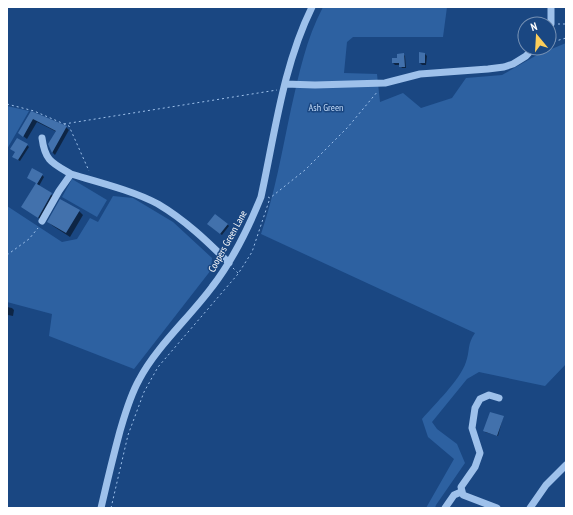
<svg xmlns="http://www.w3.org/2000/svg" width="573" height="515" viewBox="0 0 573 515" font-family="'PT Sans Narrow',sans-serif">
	<rect width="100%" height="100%" fill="#1a4782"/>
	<path fill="#2d61a1" d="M 323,7 L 447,7 L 443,37 L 353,37 L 347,42 L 344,73 L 377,74 L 380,102 L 403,93 L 421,108 L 452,98 L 466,78 L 502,75 L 537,55 L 566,43 L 566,364 L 545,386 L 479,372 L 467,379 L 432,422 L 437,429 L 457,444 L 465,463 L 436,505 L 435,508 L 426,508 L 454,459 L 428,437 L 422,419 C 435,404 460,380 466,362 C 470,351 467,344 475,333 L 261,234 C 275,193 282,151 291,109 C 299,74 306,39 323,7 Z
		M 7,106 L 29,111 L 7,149 Z
		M 72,179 L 107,200 L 97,217 L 62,197 Z
		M 113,196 L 133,198 L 173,222 L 212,258 L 211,270 L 134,369 L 49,336 L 52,314 L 7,302 L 7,206 L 62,242 L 77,239 L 90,218 L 98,222 Z"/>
	<path fill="#0007" d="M 403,54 L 405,56 L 406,68 L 402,68 L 400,65 L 395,65 L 393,63 Z
		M 425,54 L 427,56 L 426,65 L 422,65 L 420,63 Z
		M 31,112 L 66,127 L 69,130 L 55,155 L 52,152 L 57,132 L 37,122 L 27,139 L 23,136 Z
		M 27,145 L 29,147 L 20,161 L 15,158 L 16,152 Z
		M 42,175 L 44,177 L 39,186 L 53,196 L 40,219 L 23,207 Z
		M 79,211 L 83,215 L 70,237 L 53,226 L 48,222 Z
		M 227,224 L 229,226 L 222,235 L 210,226 Z
		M 7,307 L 12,308 L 14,310 L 13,316 L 8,315 L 8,319 Z
		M 503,417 L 498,436 L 485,432 Z"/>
	<path fill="#4271ac" d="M 419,52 L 425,53 L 425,63 L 419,63 Z
		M 404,53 L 405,67 L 399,67 L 399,63 L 392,63 L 392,58 L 397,58 L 397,54 Z
		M 31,111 L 67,126 L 52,153 L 48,144 L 56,131 L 33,119 L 23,137 L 18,133 Z
		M 17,138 L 28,144 L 18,160 L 12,157 L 15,152 L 10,149 Z
		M 32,168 L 43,174 L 37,184 L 52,193 L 38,218 L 21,207 L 36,183 L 27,178 Z
		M 60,199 L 80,210 L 66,233 L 47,222 Z
		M 215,214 L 228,224 L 220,234 L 207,224 Z
		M 490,412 L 504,416 L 497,436 L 483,431 Z"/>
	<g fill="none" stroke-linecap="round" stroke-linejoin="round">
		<path stroke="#9ec1eb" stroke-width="1" stroke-dasharray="2 3" stroke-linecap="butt" d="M 558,24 L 566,24
			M 549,43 L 566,38
			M 7,104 L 34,111 L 69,126 L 89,171
			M 64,124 L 277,90
			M 268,197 L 270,198 L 305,170 L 348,127 L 378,91
			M 7,255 L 29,239 L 38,228
			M 233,268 L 238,273
			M 111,508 L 128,435 L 144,392 L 158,367 L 238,274 L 252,252 L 270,198"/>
		<path stroke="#9ec1eb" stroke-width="7" d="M 549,28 L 551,24 L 551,7
			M 285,84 L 315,85 L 385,83 L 420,74 L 488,69 L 504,67 L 513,64 L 526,56 L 533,48
			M 42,138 C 45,161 52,163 71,174
			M 42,221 L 59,191 L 71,174 C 98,182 134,191 158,204 C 185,220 207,241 229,263
			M 101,508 C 107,482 113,457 120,431 C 125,414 130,396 139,380 C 156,347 189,318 212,287 C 233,260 248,229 261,197 C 275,133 283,66 312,7
			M 445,508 L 454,495 L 461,492
			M 497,508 L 463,495 L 461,487 L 475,467 L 480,453 L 472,428 L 475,408 L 480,399 L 489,395 L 499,398
			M 530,508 L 546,485 L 566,465"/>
	</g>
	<g text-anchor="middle" stroke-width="3" stroke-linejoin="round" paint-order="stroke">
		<g font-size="10" fill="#c3dbf8" stroke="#1a4782">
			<text x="326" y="111">Ash Green</text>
		</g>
		<g font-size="10" fill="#fff" stroke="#1a4782">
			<text transform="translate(227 241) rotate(-61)" y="4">Coopers Green Lane</text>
		</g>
	</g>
	<rect width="573" height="515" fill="none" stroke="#ffffff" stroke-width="16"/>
	<g transform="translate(537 36) rotate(342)"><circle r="19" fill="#1a4782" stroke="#7691b4"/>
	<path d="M0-3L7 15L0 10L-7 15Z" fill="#fdce5a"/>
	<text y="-6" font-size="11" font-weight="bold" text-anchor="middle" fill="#ffffff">N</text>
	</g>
</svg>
